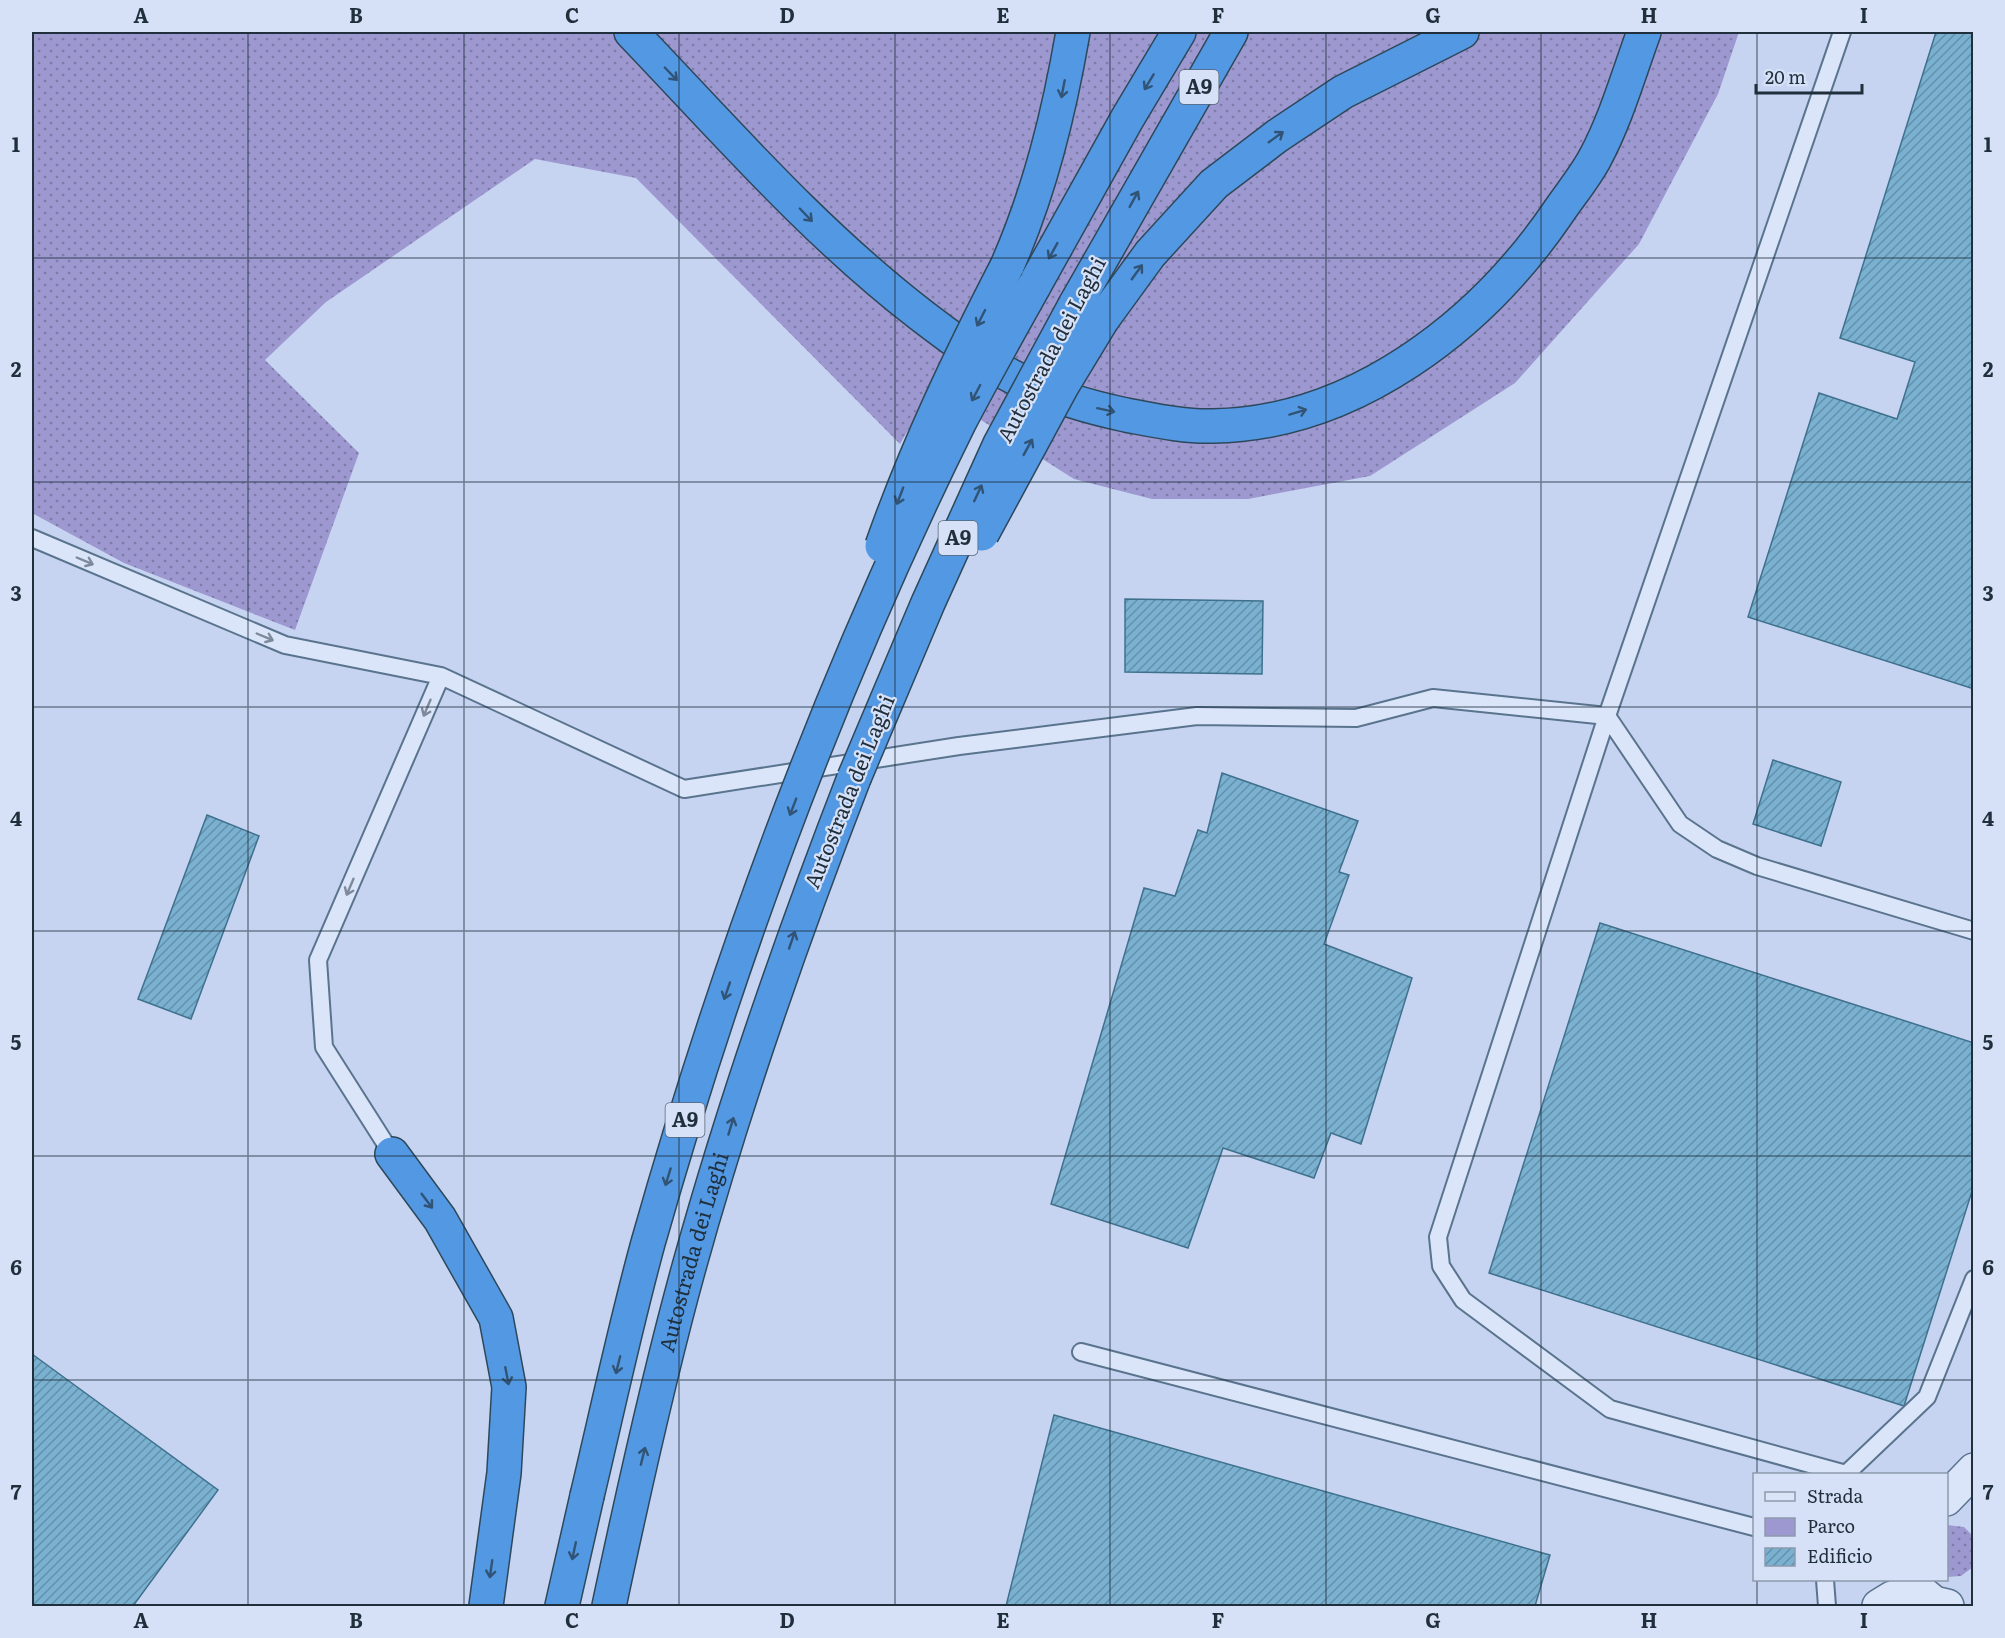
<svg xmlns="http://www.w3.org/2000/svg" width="2005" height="1638" viewBox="0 0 2005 1638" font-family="Literata,serif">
	<defs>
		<pattern id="green-dots" width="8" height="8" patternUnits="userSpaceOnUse" patternTransform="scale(1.5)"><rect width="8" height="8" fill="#9d98d0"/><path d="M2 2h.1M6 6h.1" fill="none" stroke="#7f7caa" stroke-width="1.8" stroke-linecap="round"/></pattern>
		<pattern id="building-hatch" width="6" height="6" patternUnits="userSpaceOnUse" patternTransform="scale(1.5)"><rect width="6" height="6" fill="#7ab0d0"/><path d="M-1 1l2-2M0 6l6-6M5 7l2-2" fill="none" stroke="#6390aa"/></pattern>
	</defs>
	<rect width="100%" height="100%" fill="#c6d4f1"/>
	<path fill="url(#green-dots)" d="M 32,32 L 1739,32 L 1718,94 L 1639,244 L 1515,383 L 1370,476 L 1248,499 L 1152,499 L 1074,479 L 932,389 L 900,444 L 636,178 L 535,159 L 326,302 L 265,360 L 359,453 L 295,630 L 124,563 L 32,513 Z
		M 1947,1525 L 1964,1527 L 1973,1536 L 1973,1567 L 1961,1576 L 1947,1577 Z"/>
	<path fill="url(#building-hatch)" stroke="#3f718d" stroke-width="1.5" d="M 1936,32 L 1974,32 L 1974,689 L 1748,617 L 1819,393 L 1897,419 L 1915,362 L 1840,338 Z
		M 1125,599 L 1263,601 L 1262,674 L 1125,672 Z
		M 1773,760 L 1841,782 L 1821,846 L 1753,824 Z
		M 1222,773 L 1358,821 L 1339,872 L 1349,875 L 1324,944 L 1412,978 L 1361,1144 L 1331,1133 L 1314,1178 L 1223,1148 L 1188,1248 L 1051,1204 L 1144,888 L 1175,896 L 1198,830 L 1207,833 Z
		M 207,815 L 259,836 L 191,1019 L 138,999 Z
		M 1600,923 L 1974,1043 L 1974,1185 L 1904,1406 L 1489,1273 Z
		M 32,1354 L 218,1490 L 133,1606 L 32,1606 Z
		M 1054,1415 L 1550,1555 L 1535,1606 L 1006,1606 Z"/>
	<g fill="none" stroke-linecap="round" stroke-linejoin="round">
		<defs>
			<path id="service" d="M 1842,32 L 1607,716 L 1438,1237 L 1441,1266 L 1463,1300 L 1610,1409 L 1846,1474 L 1927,1397 L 1974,1279
				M 32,538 L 285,645 L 441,676 L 318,960 L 324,1047 L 392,1154
				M 441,676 L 684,789 L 959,746 L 1197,716 L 1356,718 L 1433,698 L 1607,716 L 1680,824 L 1717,849 L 1757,866 L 1974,931
				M 1081,1352 L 1754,1527
				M 1825,1580 L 1827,1606"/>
			<path id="minor" d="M 1946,1499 L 1974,1470
				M 1906,1580 L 1934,1603 L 1947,1606
				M 1879,1606 L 1892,1598 L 1917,1592"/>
			<g id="motorway">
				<path d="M 631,32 C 724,129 813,232 921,315 C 951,338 983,362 1017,379 C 1051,396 1088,407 1126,415 C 1153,420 1184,427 1213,426 C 1354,424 1480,326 1557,214 C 1569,196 1585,177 1595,158 C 1616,119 1629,73 1644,32"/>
				<path d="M 1007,266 C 1040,191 1059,113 1073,32"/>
				<path d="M 1034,286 L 1127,119 L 1179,32"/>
				<path d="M 1075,305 L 1231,32"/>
				<path d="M 1102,320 L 1150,254 L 1214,184 L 1277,136 L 1343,92 L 1462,32"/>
				<path d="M 392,1154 L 440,1219 L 496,1318 L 509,1387 L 504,1473 L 486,1606"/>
				<path d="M 562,1606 L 587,1496"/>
				<path id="s1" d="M 609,1606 C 633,1493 658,1379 689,1267 C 735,1101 792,938 854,778"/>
			</g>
		</defs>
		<use href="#service" stroke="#5a748d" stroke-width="20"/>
		<use href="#minor" stroke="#5a748d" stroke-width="36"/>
		<use href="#motorway" stroke="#2e485b" stroke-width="36"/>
		<use href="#service" stroke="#dae5fa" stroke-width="16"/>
		<use href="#minor" stroke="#dae5fa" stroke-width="33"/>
		<use href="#motorway" stroke="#5398e3" stroke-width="33"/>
		<defs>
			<path id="motorway-bridge" d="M 982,534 L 1062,386 L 1102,320
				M 882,546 C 917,447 959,359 1007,266
				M 854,778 L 928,603 L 1000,444 L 1075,305
				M 587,1496 C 607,1412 625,1327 648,1243 C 727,964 830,684 959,423 C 983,377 1009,331 1034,286"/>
		</defs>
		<use href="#motorway-bridge" stroke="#2e485b" stroke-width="36" stroke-linecap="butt"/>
		<use href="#motorway-bridge" stroke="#5398e3" stroke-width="33"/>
	</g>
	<defs><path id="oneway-shaft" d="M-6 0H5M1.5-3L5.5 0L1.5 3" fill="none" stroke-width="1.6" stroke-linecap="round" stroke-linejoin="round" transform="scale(1.5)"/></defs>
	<g stroke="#315476">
		<use href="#oneway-shaft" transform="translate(671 74) rotate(46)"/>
		<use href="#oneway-shaft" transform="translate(1149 82) rotate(121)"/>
		<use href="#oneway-shaft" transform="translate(1063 89) rotate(101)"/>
		<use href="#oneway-shaft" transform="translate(1276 137) rotate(-36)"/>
		<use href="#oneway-shaft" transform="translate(1134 199) rotate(-61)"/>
		<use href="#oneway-shaft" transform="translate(806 215) rotate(46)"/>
		<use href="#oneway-shaft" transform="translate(1053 251) rotate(119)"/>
		<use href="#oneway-shaft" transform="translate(1137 272) rotate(-54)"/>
		<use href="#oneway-shaft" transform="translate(981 318) rotate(117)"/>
		<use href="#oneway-shaft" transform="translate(976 393) rotate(118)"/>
		<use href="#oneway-shaft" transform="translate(1106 410) rotate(12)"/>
		<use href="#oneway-shaft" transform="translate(1298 412) rotate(-17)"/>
		<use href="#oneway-shaft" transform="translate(1028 447) rotate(-61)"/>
		<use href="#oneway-shaft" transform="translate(978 493) rotate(-65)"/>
		<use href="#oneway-shaft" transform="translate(900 496) rotate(111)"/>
		<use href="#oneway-shaft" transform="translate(793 807) rotate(111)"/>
		<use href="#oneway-shaft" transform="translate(792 940) rotate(-71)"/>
		<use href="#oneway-shaft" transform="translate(727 991) rotate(109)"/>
		<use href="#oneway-shaft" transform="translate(731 1126) rotate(-73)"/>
		<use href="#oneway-shaft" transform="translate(668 1177) rotate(107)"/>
		<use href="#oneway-shaft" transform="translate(427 1201) rotate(53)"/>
		<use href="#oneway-shaft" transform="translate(618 1365) rotate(104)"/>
		<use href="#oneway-shaft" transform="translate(507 1376) rotate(79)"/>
		<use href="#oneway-shaft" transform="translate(643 1456) rotate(-76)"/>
		<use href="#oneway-shaft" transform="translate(574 1551) rotate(102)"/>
		<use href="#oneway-shaft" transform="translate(491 1569) rotate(98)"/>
	</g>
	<g stroke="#7c8a9b">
		<use href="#oneway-shaft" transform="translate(85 561) rotate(23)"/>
		<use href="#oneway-shaft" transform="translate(265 637) rotate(23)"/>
		<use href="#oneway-shaft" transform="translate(427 708) rotate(113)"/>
		<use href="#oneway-shaft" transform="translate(350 887) rotate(113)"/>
	</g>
	<path fill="none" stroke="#1f2f3c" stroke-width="1.5" stroke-opacity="0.55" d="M 248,32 L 248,1606M 464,32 L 464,1606M 679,32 L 679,1606M 895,32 L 895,1606M 1110,32 L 1110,1606M 1326,32 L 1326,1606M 1541,32 L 1541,1606M 1757,32 L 1757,1474M 32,258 L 1974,258M 32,482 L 1974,482M 32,707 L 1974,707M 32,931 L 1974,931M 32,1156 L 1974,1156M 32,1380 L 1974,1380M 1757,1580 L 1757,1606"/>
	<g text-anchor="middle" stroke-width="4.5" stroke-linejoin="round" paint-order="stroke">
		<g fill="#d6e1f7" stroke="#566474" stroke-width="1.5">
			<rect x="1179.5" y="70" width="39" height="34" rx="4.5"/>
			<rect x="938.5" y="521" width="39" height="34" rx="4.5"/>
			<rect x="665.5" y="1103" width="39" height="34" rx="4.5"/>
		</g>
		<g font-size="20" font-weight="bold" fill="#1f2f3c">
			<text x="1199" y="94">A9</text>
			<text x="958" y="545">A9</text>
			<text x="685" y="1127">A9</text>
		</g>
		<g font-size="21" fill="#1f2f3c" stroke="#d6e1f7">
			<text transform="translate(1052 350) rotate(-62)" y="7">Autostrada dei Laghi</text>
			<text transform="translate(850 792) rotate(-68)" y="7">Autostrada dei Laghi</text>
			<text dy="7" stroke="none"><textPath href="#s1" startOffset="364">Autostrada dei Laghi</textPath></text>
		</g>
	</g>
	<rect width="2005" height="1638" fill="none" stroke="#d6e1f7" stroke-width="66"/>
	<rect x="1753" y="1473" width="195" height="108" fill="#d6e1f7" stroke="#8d9aac" stroke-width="1.5"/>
	<rect x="1765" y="1492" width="30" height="9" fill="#dae5fa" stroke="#8d9aac" stroke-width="1.5"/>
	<text x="1807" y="1503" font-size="18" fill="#1f2f3c">Strada</text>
	<rect x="1765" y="1518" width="30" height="18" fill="#9d98d0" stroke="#8d9aac" stroke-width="1.5"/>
	<text x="1807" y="1533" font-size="18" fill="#1f2f3c">Parco</text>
	<rect x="1765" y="1548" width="30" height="18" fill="url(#building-hatch)" stroke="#8d9aac" stroke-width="1.5"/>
	<text x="1807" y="1563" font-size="18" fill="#1f2f3c">Edificio</text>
	<path d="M1756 84v9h106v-9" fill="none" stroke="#1f2f3c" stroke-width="3"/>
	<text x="1765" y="84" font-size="18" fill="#1f2f3c" stroke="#d6e1f7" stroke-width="4.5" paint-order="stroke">20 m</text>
	<rect x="33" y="33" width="1939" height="1572" fill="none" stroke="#1f2f3c" stroke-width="2"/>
	<g font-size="20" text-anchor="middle" font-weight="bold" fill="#1f2f3c">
		<text x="141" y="23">A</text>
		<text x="356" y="23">B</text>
		<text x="572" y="23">C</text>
		<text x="787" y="23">D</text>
		<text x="1003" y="23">E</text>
		<text x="1218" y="23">F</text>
		<text x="1433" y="23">G</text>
		<text x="1649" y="23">H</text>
		<text x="1864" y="23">I</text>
		<text x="16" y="152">1</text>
		<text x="1988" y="152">1</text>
		<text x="16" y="377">2</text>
		<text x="1988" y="377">2</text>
		<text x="16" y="601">3</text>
		<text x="1988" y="601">3</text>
		<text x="16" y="826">4</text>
		<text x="1988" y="826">4</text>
		<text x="16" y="1050">5</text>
		<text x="1988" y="1050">5</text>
		<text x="16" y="1275">6</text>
		<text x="1988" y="1275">6</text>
		<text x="16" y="1500">7</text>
		<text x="1988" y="1500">7</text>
		<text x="141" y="1628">A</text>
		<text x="356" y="1628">B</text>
		<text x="572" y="1628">C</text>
		<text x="787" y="1628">D</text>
		<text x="1003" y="1628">E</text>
		<text x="1218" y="1628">F</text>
		<text x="1433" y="1628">G</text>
		<text x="1649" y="1628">H</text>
		<text x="1864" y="1628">I</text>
	</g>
</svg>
